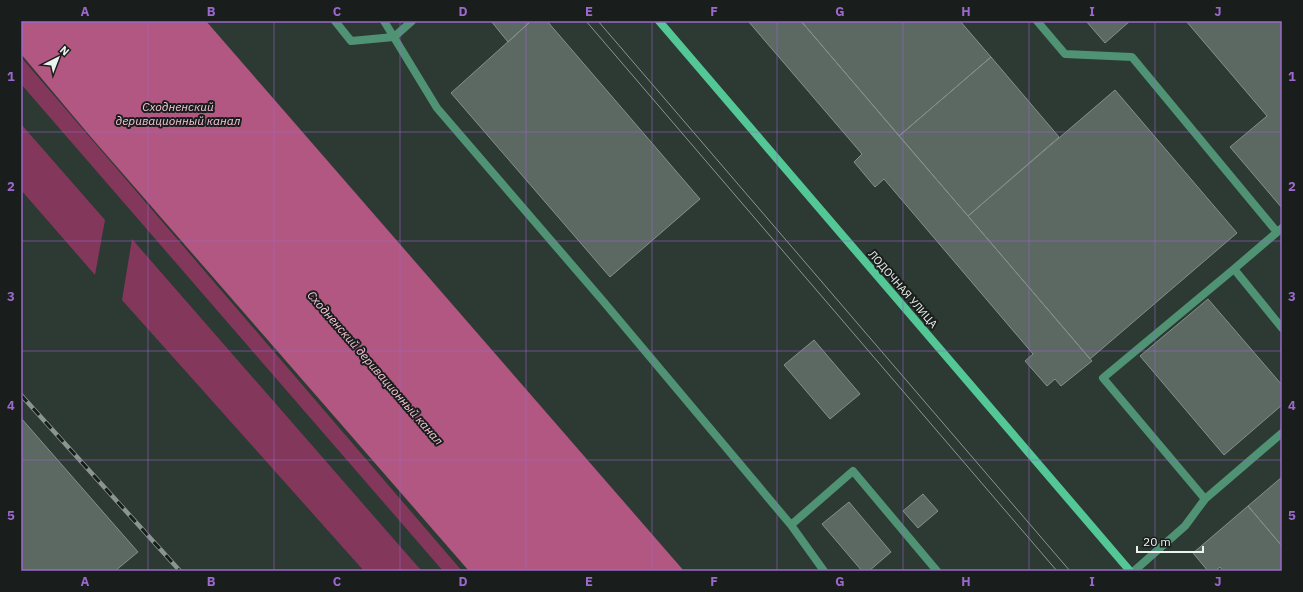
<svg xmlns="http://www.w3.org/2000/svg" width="1303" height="592" viewBox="0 0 1303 592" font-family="'IBM Plex Sans',sans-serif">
	<rect width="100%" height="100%" fill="#2d3933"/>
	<path fill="#83375b" d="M 21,57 L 462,571 L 443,571 L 21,84 Z
		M 21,124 L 105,220 L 95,275 L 21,190 Z
		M 132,239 L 412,560 L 422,571 L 364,571 L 122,300 Z"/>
	<path fill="#b25781" d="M 21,21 L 206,21 L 684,571 L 469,571 L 90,136 L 21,54 Z"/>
	<path fill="#5c6862" stroke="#84918a" d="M 491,21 L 531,21 L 508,42 Z
		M 531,21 L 547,21 L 700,199 L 610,277 L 451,93 Z
		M 748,21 L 801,21 L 1092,361 L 1061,386 L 1055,379 L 1047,386 L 1025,361 L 1033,354 L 884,179 L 875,187 L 854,162 L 862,154 Z
		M 801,21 L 960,21 L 991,57 L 899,136 Z
		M 1086,21 L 1130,21 L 1105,43 Z
		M 1186,21 L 1282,21 L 1282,208 L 1230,147 L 1267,116 Z
		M 991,57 L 1059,137 L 968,216 L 899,136 Z
		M 1115,90 L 1237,233 L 1090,359 L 968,216 Z
		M 1208,299 L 1282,385 L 1282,405 L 1224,455 L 1140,356 Z
		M 814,340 L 860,394 L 830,419 L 784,365 Z
		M 21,418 L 138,552 L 115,571 L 21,571 Z
		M 1282,477 L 1282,546 L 1248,506 Z
		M 923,494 L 938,511 L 918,528 L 903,511 Z
		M 849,502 L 891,552 L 869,571 L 862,571 L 822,524 Z
		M 1248,506 L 1282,546 L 1282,571 L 1223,571 L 1220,567 L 1215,571 L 1208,571 L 1193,553 Z"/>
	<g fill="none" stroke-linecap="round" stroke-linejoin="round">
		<path stroke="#4f9274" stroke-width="8" d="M 335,21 L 351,41 L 394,37 L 412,21
			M 384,21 L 437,108 L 603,301 L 791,525 L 853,471 L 937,571
			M 1037,21 L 1065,54 L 1132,57 L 1277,232
			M 1234,269 L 1282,228
			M 1282,328 L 1234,269 L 1103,378 L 1205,499 L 1282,433
			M 791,525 L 824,571
			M 1134,571 L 1185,526 L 1205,499"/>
		<path stroke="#53c796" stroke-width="8" d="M 659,21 L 1130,571"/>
		<path stroke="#8b9590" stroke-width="1" d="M 586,21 L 1057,571
			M 598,21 L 1070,571"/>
		<defs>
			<path id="rail" d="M 21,395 L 180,571"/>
		</defs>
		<use href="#rail" stroke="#8b9590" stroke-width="4.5"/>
		<use href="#rail" stroke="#191e1c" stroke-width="3" stroke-dasharray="9" stroke-linecap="butt"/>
	</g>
	<path fill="none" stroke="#9d68cd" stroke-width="1" stroke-opacity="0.55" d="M 148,21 L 148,571M 274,21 L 274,571M 400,21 L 400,571M 526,21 L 526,571M 652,21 L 652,571M 777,21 L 777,571M 903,21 L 903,571M 1029,21 L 1029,571M 1155,21 L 1155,571M 21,132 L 1282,132M 21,241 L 1282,241M 21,351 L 1282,351M 21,460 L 1282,460"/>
	<g text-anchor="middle" stroke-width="4" stroke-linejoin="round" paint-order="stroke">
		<g font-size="11" fill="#ecf3ef" stroke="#191e1c">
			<text transform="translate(903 289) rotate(49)" y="4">ЛОДОЧНАЯ УЛИЦА</text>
		</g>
		<g font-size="12" font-style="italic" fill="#f7c4d8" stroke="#191e1c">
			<text x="178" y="111">Сходненский<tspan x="178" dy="14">деривационный канал</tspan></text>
			<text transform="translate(375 368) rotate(49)" y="4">Сходненский деривационный канал</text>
		</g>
	</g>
	<rect width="1303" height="592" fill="none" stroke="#191e1c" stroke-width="44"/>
	<g transform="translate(58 58) rotate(42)" stroke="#191e1c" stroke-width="3" paint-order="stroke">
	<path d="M0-3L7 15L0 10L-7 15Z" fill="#ecf3ef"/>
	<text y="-6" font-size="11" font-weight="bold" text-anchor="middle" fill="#ecf3ef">N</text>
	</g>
	<path d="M1137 546v6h66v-6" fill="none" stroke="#ecf3ef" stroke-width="2"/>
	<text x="1143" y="546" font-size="12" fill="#ecf3ef" stroke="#191e1c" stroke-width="3" paint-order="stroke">20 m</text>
	<rect x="22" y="22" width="1259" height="548" fill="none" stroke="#9d68cd" stroke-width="1.5"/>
	<g font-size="13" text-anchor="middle" font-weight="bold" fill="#9d68cd">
		<text x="85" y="16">A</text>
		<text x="211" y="16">B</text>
		<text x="337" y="16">C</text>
		<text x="463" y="16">D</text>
		<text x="589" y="16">E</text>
		<text x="714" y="16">F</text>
		<text x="840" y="16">G</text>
		<text x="966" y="16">H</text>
		<text x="1092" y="16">I</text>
		<text x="1218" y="16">J</text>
		<text x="11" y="81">1</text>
		<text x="1292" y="81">1</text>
		<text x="11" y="191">2</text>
		<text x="1292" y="191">2</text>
		<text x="11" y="301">3</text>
		<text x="1292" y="301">3</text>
		<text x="11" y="410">4</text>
		<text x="1292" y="410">4</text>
		<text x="11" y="520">5</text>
		<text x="1292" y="520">5</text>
		<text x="85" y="586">A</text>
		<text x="211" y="586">B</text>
		<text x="337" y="586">C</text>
		<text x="463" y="586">D</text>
		<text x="589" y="586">E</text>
		<text x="714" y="586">F</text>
		<text x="840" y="586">G</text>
		<text x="966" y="586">H</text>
		<text x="1092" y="586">I</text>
		<text x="1218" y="586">J</text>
	</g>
</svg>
